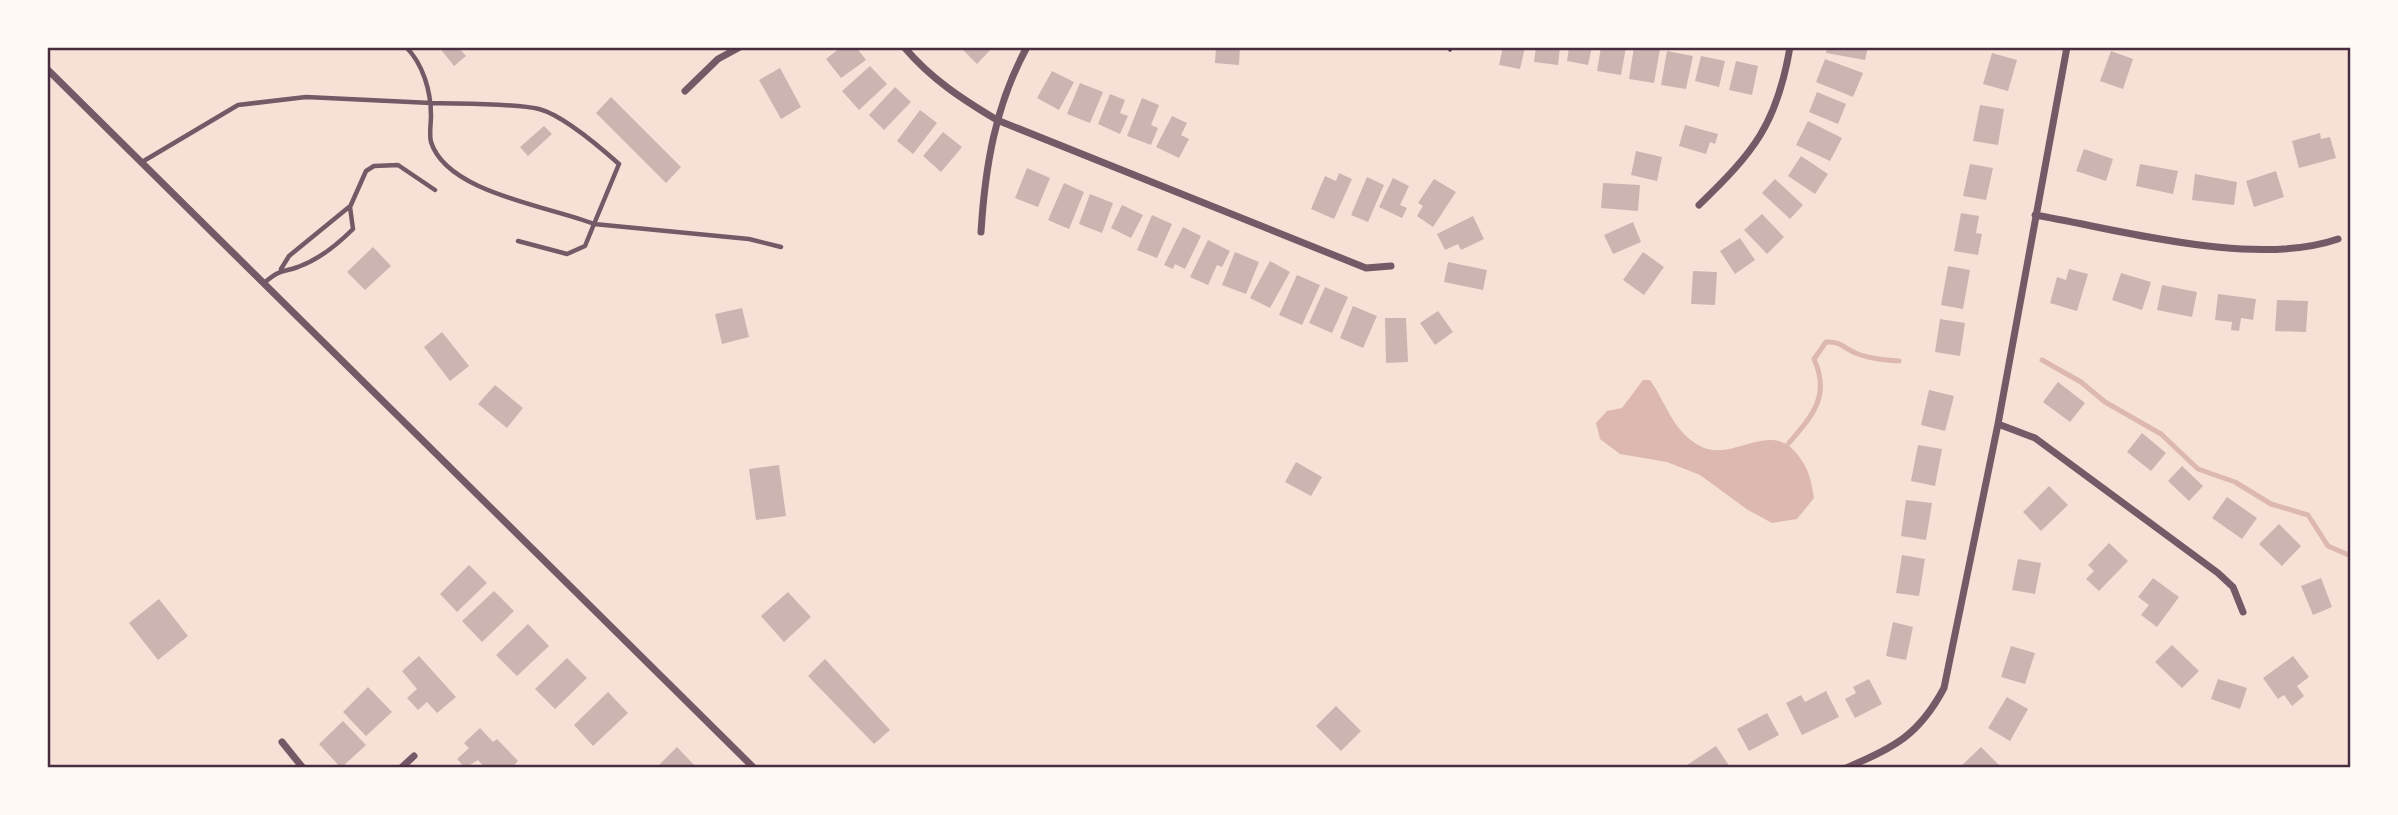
<svg xmlns="http://www.w3.org/2000/svg" width="2398" height="815" viewBox="0 0 2398 815" font-family="'IBM Plex Sans',sans-serif">
	<rect width="100%" height="100%" fill="#f7e1d7"/>
	<path fill="#dcb8b0" d="M 1643,380 L 1650,380 C 1667,404 1673,433 1702,447 C 1733,462 1770,419 1797,454 C 1809,469 1811,479 1814,498 L 1797,519 L 1772,523 L 1748,510 L 1700,475 L 1667,462 L 1620,454 L 1600,439 L 1596,423 L 1607,411 L 1622,408 Z"/>
	<g fill="none" stroke-linecap="round" stroke-linejoin="round">
		<path stroke="#dcb8b0" stroke-width="5" d="M 2042,360 L 2081,382 L 2105,402 L 2161,434 L 2198,469 L 2235,482 L 2271,504 L 2308,515 L 2328,546 L 2351,556
			M 1789,443 C 1812,416 1831,396 1814,359 L 1826,342 C 1842,341 1844,349 1858,354 C 1871,359 1885,360 1899,361"/>
	</g>
	<path fill="#ccb4b1" d="M 439,47 L 458,47 L 466,56 L 454,66 Z
		M 841,47 L 856,47 L 866,60 L 841,78 L 826,59 Z
		M 960,47 L 993,47 L 977,64 Z
		M 1216,47 L 1240,48 L 1239,65 L 1215,63 Z
		M 1503,47 L 1525,47 L 1520,69 L 1499,65 Z
		M 1536,47 L 1560,47 L 1558,65 L 1534,62 Z
		M 1569,47 L 1592,47 L 1588,65 L 1567,61 Z
		M 1601,47 L 1626,47 L 1621,75 L 1597,71 Z
		M 1634,47 L 1660,49 L 1654,83 L 1629,79 Z
		M 1827,47 L 1868,47 L 1865,60 L 1826,53 Z
		M 1667,51 L 1693,56 L 1686,89 L 1661,85 Z
		M 2111,51 L 2133,59 L 2123,89 L 2100,81 Z
		M 1992,53 L 2017,60 L 2008,91 L 1983,84 Z
		M 1701,56 L 1725,61 L 1719,87 L 1695,81 Z
		M 1825,59 L 1863,73 L 1853,97 L 1816,82 Z
		M 1736,61 L 1758,66 L 1752,95 L 1729,90 Z
		M 870,66 L 887,84 L 859,110 L 842,91 Z
		M 780,68 L 801,107 L 781,119 L 759,80 Z
		M 1052,71 L 1074,82 L 1059,110 L 1037,98 Z
		M 1080,83 L 1103,92 L 1090,123 L 1067,114 Z
		M 895,87 L 911,102 L 884,130 L 869,115 Z
		M 1817,92 L 1846,104 L 1838,124 L 1809,112 Z
		M 1110,94 L 1125,100 L 1120,113 L 1128,116 L 1120,134 L 1098,124 Z
		M 611,97 L 681,167 L 666,183 L 596,113 Z
		M 1142,98 L 1159,105 L 1151,125 L 1158,128 L 1151,145 L 1127,136 Z
		M 1980,105 L 2004,109 L 1998,145 L 1973,141 Z
		M 920,110 L 937,123 L 913,154 L 897,141 Z
		M 1172,116 L 1187,123 L 1181,135 L 1189,139 L 1179,158 L 1156,147 Z
		M 1808,121 L 1842,138 L 1830,161 L 1796,145 Z
		M 1685,125 L 1718,134 L 1715,144 L 1710,142 L 1706,154 L 1679,146 Z
		M 544,126 L 552,134 L 528,156 L 520,147 Z
		M 943,132 L 962,147 L 941,172 L 923,156 Z
		M 2320,133 L 2321,139 L 2330,137 L 2336,158 L 2299,168 L 2292,141 Z
		M 2084,149 L 2113,159 L 2106,181 L 2076,171 Z
		M 1636,151 L 1662,157 L 1657,181 L 1631,175 Z
		M 1801,156 L 1828,174 L 1815,194 L 1788,176 Z
		M 1970,164 L 1993,168 L 1986,200 L 1963,196 Z
		M 2140,164 L 2178,171 L 2173,194 L 2136,186 Z
		M 1027,168 L 1050,178 L 1038,207 L 1015,198 Z
		M 2276,171 L 2284,197 L 2254,207 L 2246,181 Z
		M 1339,173 L 1352,179 L 1334,219 L 1311,209 L 1325,176 L 1336,181 Z
		M 2195,174 L 2237,182 L 2234,205 L 2192,200 Z
		M 1367,177 L 1384,185 L 1368,222 L 1351,215 Z
		M 1393,178 L 1409,186 L 1400,205 L 1407,208 L 1402,218 L 1379,207 Z
		M 1434,179 L 1456,192 L 1433,227 L 1417,216 L 1423,206 L 1418,203 Z
		M 1775,179 L 1803,205 L 1790,219 L 1762,193 Z
		M 1064,183 L 1084,192 L 1069,229 L 1048,220 Z
		M 1603,183 L 1640,185 L 1638,211 L 1601,208 Z
		M 1090,194 L 1113,203 L 1102,233 L 1079,224 Z
		M 1122,205 L 1143,215 L 1131,238 L 1111,228 Z
		M 1961,213 L 1979,216 L 1976,233 L 1982,234 L 1978,255 L 1954,251 Z
		M 1762,214 L 1784,237 L 1767,254 L 1744,230 Z
		M 1152,215 L 1172,224 L 1157,258 L 1137,250 Z
		M 1473,216 L 1484,239 L 1461,250 L 1458,244 L 1445,250 L 1437,234 Z
		M 1633,222 L 1641,242 L 1613,254 L 1604,235 Z
		M 1183,227 L 1201,236 L 1185,269 L 1175,264 L 1173,269 L 1164,265 Z
		M 1740,238 L 1755,260 L 1735,274 L 1720,251 Z
		M 1208,240 L 1230,251 L 1222,267 L 1217,265 L 1208,285 L 1190,277 Z
		M 373,247 L 391,266 L 365,290 L 347,272 Z
		M 1235,252 L 1259,262 L 1246,294 L 1222,285 Z
		M 1643,252 L 1664,267 L 1644,295 L 1623,280 Z
		M 1270,261 L 1290,272 L 1270,308 L 1250,298 Z
		M 1448,262 L 1487,270 L 1483,290 L 1444,282 Z
		M 1948,266 L 1970,270 L 1963,309 L 1941,305 Z
		M 2069,269 L 2088,274 L 2077,311 L 2050,303 L 2057,277 L 2066,280 Z
		M 1693,271 L 1717,272 L 1715,305 L 1691,304 Z
		M 2121,273 L 2151,282 L 2142,310 L 2112,300 Z
		M 1297,275 L 1320,285 L 1302,325 L 1279,315 Z
		M 2162,285 L 2197,292 L 2192,317 L 2157,310 Z
		M 1325,287 L 1348,297 L 1332,333 L 1309,323 Z
		M 2218,294 L 2256,299 L 2253,320 L 2241,318 L 2239,331 L 2231,330 L 2232,322 L 2215,320 Z
		M 2277,300 L 2308,301 L 2306,332 L 2275,331 Z
		M 1353,306 L 1377,316 L 1363,348 L 1340,338 Z
		M 742,308 L 749,337 L 722,344 L 715,314 Z
		M 1438,311 L 1453,332 L 1435,345 L 1420,323 Z
		M 1385,318 L 1406,318 L 1408,362 L 1386,363 Z
		M 1940,319 L 1965,323 L 1960,356 L 1935,352 Z
		M 442,332 L 469,366 L 450,381 L 424,347 Z
		M 2058,382 L 2085,403 L 2070,422 L 2043,402 Z
		M 495,385 L 523,408 L 507,428 L 478,404 Z
		M 1929,390 L 1954,396 L 1945,431 L 1921,425 Z
		M 2142,433 L 2166,453 L 2151,471 L 2127,452 Z
		M 1918,445 L 1942,449 L 1935,486 L 1911,481 Z
		M 1296,462 L 1322,477 L 1311,496 L 1285,482 Z
		M 779,465 L 786,516 L 756,520 L 749,469 Z
		M 2182,466 L 2203,486 L 2189,501 L 2168,481 Z
		M 2049,486 L 2068,505 L 2041,531 L 2023,512 Z
		M 2227,497 L 2257,518 L 2242,539 L 2212,518 Z
		M 1906,500 L 1932,503 L 1926,540 L 1901,536 Z
		M 2279,524 L 2301,546 L 2282,566 L 2259,544 Z
		M 2109,543 L 2128,561 L 2099,591 L 2086,579 L 2094,571 L 2088,565 Z
		M 1902,555 L 1925,559 L 1919,596 L 1896,593 Z
		M 2018,559 L 2041,563 L 2035,594 L 2012,590 Z
		M 469,565 L 487,583 L 457,612 L 440,594 Z
		M 2153,578 L 2179,597 L 2157,627 L 2141,615 L 2149,605 L 2138,597 Z
		M 2321,578 L 2332,607 L 2313,615 L 2301,586 Z
		M 494,591 L 514,611 L 482,642 L 462,621 Z
		M 788,592 L 811,617 L 784,642 L 761,616 Z
		M 159,599 L 188,636 L 158,660 L 129,623 Z
		M 1893,622 L 1913,627 L 1906,660 L 1886,656 Z
		M 528,624 L 549,646 L 517,676 L 496,655 Z
		M 2172,645 L 2199,671 L 2182,688 L 2155,662 Z
		M 2011,646 L 2035,653 L 2025,684 L 2001,677 Z
		M 419,656 L 456,697 L 437,713 L 427,702 L 418,710 L 407,698 L 417,689 L 402,671 Z
		M 2293,656 L 2309,677 L 2297,686 L 2304,696 L 2292,706 L 2284,695 L 2278,699 L 2263,678 Z
		M 567,658 L 587,678 L 555,709 L 535,689 Z
		M 825,659 L 890,730 L 874,744 L 808,676 Z
		M 1869,679 L 1882,704 L 1855,718 L 1845,699 L 1856,693 L 1853,687 Z
		M 2218,679 L 2247,688 L 2240,709 L 2211,699 Z
		M 368,687 L 392,712 L 366,736 L 343,712 Z
		M 1826,691 L 1839,717 L 1802,735 L 1786,703 L 1801,695 L 1805,702 Z
		M 608,692 L 628,713 L 593,746 L 574,725 Z
		M 2007,697 L 2028,709 L 2010,741 L 1988,728 Z
		M 1336,706 L 1361,731 L 1341,751 L 1316,726 Z
		M 1767,713 L 1779,735 L 1749,751 L 1737,729 Z
		M 343,721 L 366,745 L 341,768 L 319,744 Z
		M 480,728 L 493,742 L 497,739 L 518,761 L 511,768 L 485,768 L 478,760 L 465,768 L 457,759 L 469,748 L 464,743 Z
		M 1716,746 L 1730,767 L 1689,768 L 1687,765 Z
		M 677,747 L 697,768 L 656,768 Z
		M 1981,747 L 1999,765 L 1996,768 L 1959,768 Z"/>
	<g fill="none" stroke-linecap="round" stroke-linejoin="round">
		<path stroke="#4a2c40" stroke-width="3.5" d="M 1450,50 L 1450,47"/>
		<path stroke="#755966" stroke-width="4.5" d="M 142,162 L 238,105 L 306,97 L 431,103 C 460,104 514,103 539,109 C 562,115 601,148 619,164 L 594,224 C 549,206 447,193 431,142 C 429,135 431,123 431,116 C 431,91 423,64 406,47
			M 518,241 L 567,254 L 585,246 L 594,224 L 749,239 L 781,247
			M 281,269 L 289,256 L 349,207
			M 264,283 C 281,269 280,273 298,267 C 320,259 337,245 353,229 L 350,207 L 366,171 L 374,166 L 398,165 L 435,190"/>
		<path stroke="#755966" stroke-width="7" d="M 904,47 C 931,79 962,99 997,120 L 1366,268 L 1391,266
			M 47,69 L 754,768
			M 685,91 L 718,59 L 740,47
			M 1699,205 C 1754,152 1777,124 1790,47
			M 2035,215 C 2122,230 2254,268 2338,239
			M 981,232 C 985,168 995,105 1027,47
			M 1998,424 L 2035,438 L 2218,573 L 2233,587 L 2243,612
			M 282,742 L 303,768
			M 401,768 L 414,756
			M 1846,768 C 1894,748 1919,735 1944,688 L 1998,424 L 2067,47"/>
	</g>
	<rect width="2398" height="815" fill="none" stroke="#fffaf5" stroke-width="98"/>
	<rect x="49" y="49" width="2300" height="717" fill="none" stroke="#4a2c40" stroke-width="2.5"/>
</svg>
